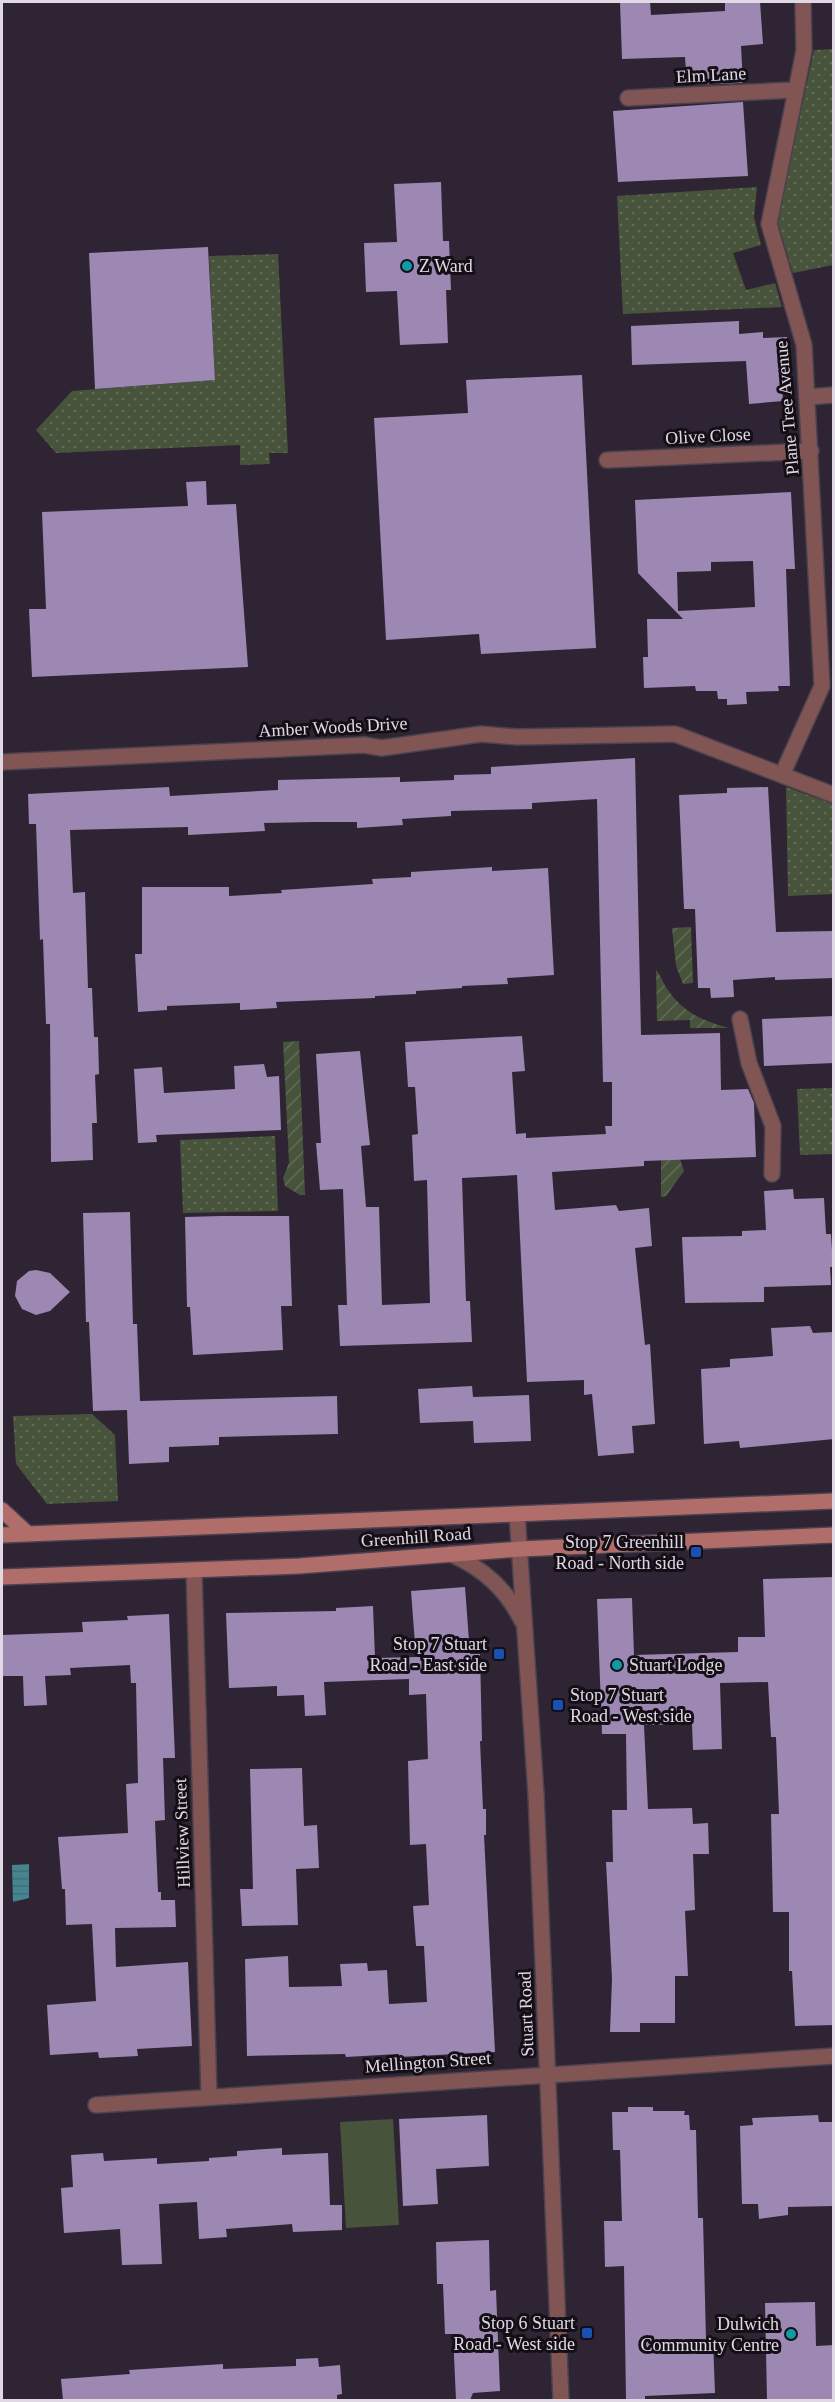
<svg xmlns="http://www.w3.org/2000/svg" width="835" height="2402" viewBox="0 0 835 2402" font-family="Georgia,serif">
	<defs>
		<pattern id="grass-dots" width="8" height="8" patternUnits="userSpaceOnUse" patternTransform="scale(1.5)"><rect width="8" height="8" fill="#47543b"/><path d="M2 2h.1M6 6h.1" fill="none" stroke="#616c57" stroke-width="1.8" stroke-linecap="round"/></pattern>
		<pattern id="garden-furrows" width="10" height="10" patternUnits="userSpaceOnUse" patternTransform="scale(1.5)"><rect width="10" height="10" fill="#47543b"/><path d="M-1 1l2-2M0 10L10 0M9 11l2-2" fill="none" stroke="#616c57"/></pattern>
		<pattern id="water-rules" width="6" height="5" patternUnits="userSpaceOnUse" patternTransform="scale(1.5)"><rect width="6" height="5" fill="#45858f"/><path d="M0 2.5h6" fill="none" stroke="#446d75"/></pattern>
	</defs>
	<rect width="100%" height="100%" fill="#2f2433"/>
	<path fill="url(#grass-dots)" d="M 833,49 L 833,265 L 793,273 L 777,221 L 814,50 Z
		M 757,187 L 754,217 L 761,245 L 733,253 L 746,290 L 775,283 L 782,307 L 623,314 L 617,196 Z
		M 278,254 L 288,453 L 269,453 L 270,464 L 240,465 L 240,445 L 56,453 L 36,430 L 72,391 L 215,380 L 209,256 Z
		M 786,787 L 833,804 L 833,894 L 788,896 Z
		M 833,1088 L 833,1154 L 800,1155 L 797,1089 Z
		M 275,1136 L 278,1211 L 183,1213 L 180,1140 Z
		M 92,1414 L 115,1435 L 118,1501 L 47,1504 L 16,1464 L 13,1416 Z"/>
	<path fill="url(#garden-furrows)" d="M 691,927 L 693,983 L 683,984 L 676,966 L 672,928 Z
		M 656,970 C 661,975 663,984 668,990 C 684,1013 702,1020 728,1028 L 690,1028 L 690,1020 L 657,1021 Z
		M 299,1041 L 305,1195 L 300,1195 L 285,1186 L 283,1178 L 289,1163 L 283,1042 Z
		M 680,1159 L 684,1171 L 666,1196 L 661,1197 L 661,1160 Z"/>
	<path fill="#47543b" d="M 393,2119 L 399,2225 L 346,2228 L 340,2122 Z"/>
	<path fill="url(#water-rules)" d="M 29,1864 L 29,1898 L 13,1902 L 12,1865 Z"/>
	<path fill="#9c88b3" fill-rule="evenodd" d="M 620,2 L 650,2 L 651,15 L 725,11 L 725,2 L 760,2 L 763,44 L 741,46 L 743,83 L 687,85 L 685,57 L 622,59 Z
		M 743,102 L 748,176 L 618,182 L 613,111 Z
		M 441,182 L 443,241 L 449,241 L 451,290 L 446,290 L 448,343 L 400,345 L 397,291 L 366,292 L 364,243 L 397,242 L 394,184 Z
		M 208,247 L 215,380 L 95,389 L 89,253 Z
		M 739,321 L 739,334 L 763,332 L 763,338 L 787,337 L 789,368 L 781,368 L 783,401 L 749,404 L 746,361 L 632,365 L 631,326 Z
		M 582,375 L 596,648 L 481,654 L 479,634 L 386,640 L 374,418 L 468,413 L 466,380 Z
		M 206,481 L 207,505 L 236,504 L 248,667 L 32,677 L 29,609 L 46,609 L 42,512 L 188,506 L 186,482 Z
		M 791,492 L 795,569 L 786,569 L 790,686 L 778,686 L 779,691 L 746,692 L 747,704 L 727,705 L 727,699 L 718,699 L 717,691 L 696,691 L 695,686 L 644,688 L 643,657 L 648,657 L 647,619 L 683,619 L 638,573 L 635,500 ZM 753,561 L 755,607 L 678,611 L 677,572 L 711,571 L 711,562 Z
		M 635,758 L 641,1035 L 720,1033 L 721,1090 L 748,1089 L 754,1103 L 756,1157 L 644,1161 L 644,1166 L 552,1172 L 555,1210 L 616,1205 L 619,1211 L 649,1208 L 652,1246 L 635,1248 L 645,1345 L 650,1344 L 655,1424 L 632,1426 L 634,1453 L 598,1456 L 592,1394 L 584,1395 L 584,1380 L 527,1382 L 517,1175 L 462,1178 L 466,1301 L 470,1301 L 472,1342 L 340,1346 L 338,1305 L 347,1305 L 343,1189 L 320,1190 L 316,1143 L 321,1143 L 316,1054 L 360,1051 L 370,1145 L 361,1146 L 366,1207 L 379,1207 L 382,1305 L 430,1303 L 427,1180 L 414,1181 L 412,1135 L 418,1134 L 415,1087 L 408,1087 L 405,1042 L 522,1036 L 525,1071 L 512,1072 L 516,1134 L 526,1133 L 526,1138 L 606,1134 L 605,1126 L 612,1126 L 612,1082 L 603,1082 L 597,799 L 532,803 L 532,809 L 451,811 L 451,816 L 402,819 L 403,825 L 357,828 L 357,822 L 315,822 L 264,823 L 265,831 L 188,835 L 188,827 L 70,830 L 73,893 L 85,892 L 88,988 L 92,988 L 94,1037 L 98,1037 L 99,1074 L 95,1075 L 97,1123 L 92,1123 L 93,1160 L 51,1162 L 50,1024 L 46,1024 L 43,939 L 40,940 L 36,824 L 29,824 L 28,794 L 169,787 L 170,796 L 278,790 L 278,780 L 400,777 L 400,782 L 454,780 L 454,775 L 491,774 L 491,767 Z
		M 768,787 L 776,932 L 834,931 L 834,978 L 775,980 L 775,977 L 733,980 L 734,997 L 711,998 L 710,988 L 698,988 L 695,909 L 684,909 L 679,795 L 727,793 L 727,788 Z
		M 492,867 L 492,871 L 548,868 L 554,975 L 507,978 L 508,984 L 462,986 L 462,988 L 416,991 L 416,994 L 375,996 L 375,998 L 276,1002 L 277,1008 L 240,1010 L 240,1003 L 167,1006 L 167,1010 L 138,1012 L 135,954 L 142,954 L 142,887 L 229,887 L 229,896 L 282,893 L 281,890 L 373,884 L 372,879 L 411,877 L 411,872 Z
		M 834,1016 L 834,1063 L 764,1066 L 762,1019 Z
		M 264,1064 L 267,1077 L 279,1076 L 281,1130 L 156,1135 L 157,1142 L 138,1143 L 134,1069 L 162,1067 L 164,1093 L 235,1089 L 234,1066 Z
		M 793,1189 L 794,1199 L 824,1198 L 826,1234 L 831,1234 L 833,1267 L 830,1267 L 831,1285 L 764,1287 L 764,1302 L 685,1303 L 682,1237 L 742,1236 L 742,1231 L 766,1230 L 764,1191 Z
		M 130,1212 L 133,1324 L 137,1324 L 140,1401 L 337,1396 L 338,1434 L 219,1437 L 219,1445 L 169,1447 L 169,1462 L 129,1464 L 127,1410 L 93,1411 L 89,1322 L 86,1322 L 83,1213 Z
		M 221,1216 L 289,1216 L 292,1306 L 281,1306 L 283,1350 L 193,1355 L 190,1307 L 187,1307 L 185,1217 Z
		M 36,1270 L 50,1273 L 70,1292 L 50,1311 L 36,1315 L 22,1309 L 15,1296 L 17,1281 L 29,1271 Z
		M 810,1326 L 813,1333 L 834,1332 L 834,1439 L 740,1448 L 739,1441 L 704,1444 L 701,1369 L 730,1367 L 730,1359 L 773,1356 L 771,1328 Z
		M 472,1386 L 473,1397 L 529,1395 L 531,1441 L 474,1443 L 473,1421 L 420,1423 L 418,1389 Z
		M 834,1577 L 834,2025 L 795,2026 L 792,1971 L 789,1971 L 789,1912 L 773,1912 L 771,1814 L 779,1814 L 776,1737 L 771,1737 L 768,1682 L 720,1683 L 722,1749 L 693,1750 L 692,1724 L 644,1725 L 648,1809 L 692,1808 L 693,1824 L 708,1823 L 709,1854 L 693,1854 L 695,1910 L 685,1911 L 688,1976 L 675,1976 L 675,2023 L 640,2023 L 640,2032 L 610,2032 L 612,1979 L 606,1862 L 613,1862 L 612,1810 L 627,1810 L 626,1734 L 602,1734 L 597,1599 L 632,1598 L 634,1655 L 738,1652 L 738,1637 L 765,1637 L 763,1579 Z
		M 465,1587 L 470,1654 L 480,1654 L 482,1741 L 480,1741 L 483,1809 L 486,1809 L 486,1835 L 484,1835 L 495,2052 L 399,2057 L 399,2054 L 346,2057 L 345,2054 L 247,2056 L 245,1959 L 288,1956 L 289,1987 L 342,1986 L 340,1964 L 367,1963 L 368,1971 L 387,1970 L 389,2004 L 427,2002 L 424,1946 L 416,1946 L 413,1906 L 429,1905 L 426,1844 L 410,1845 L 408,1761 L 428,1759 L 426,1694 L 409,1695 L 409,1679 L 324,1682 L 326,1715 L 305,1716 L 304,1695 L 277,1696 L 277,1686 L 229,1688 L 226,1613 L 336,1611 L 336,1608 L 373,1606 L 375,1658 L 416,1657 L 411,1591 Z
		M 169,1614 L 175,1758 L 163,1758 L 165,1820 L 155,1821 L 158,1892 L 161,1892 L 161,1900 L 175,1900 L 176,1927 L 115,1928 L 116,1967 L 188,1962 L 192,2046 L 137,2049 L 138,2056 L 99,2058 L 98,2052 L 50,2055 L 47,2005 L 96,2001 L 92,1924 L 66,1925 L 65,1889 L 62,1889 L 58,1837 L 128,1833 L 126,1784 L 138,1783 L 136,1683 L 131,1683 L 130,1665 L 70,1668 L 71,1675 L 45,1676 L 47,1705 L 24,1706 L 23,1676 L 2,1676 L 2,1635 L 83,1632 L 82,1622 L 128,1620 L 127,1616 Z
		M 302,1768 L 304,1826 L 317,1825 L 319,1868 L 296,1869 L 298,1925 L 242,1926 L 240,1889 L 253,1889 L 250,1769 Z
		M 628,2107 L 653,2107 L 653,2111 L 685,2111 L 684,2115 L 689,2115 L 690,2130 L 696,2130 L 698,2218 L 703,2218 L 706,2340 L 713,2340 L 715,2393 L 645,2396 L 645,2400 L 626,2400 L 624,2266 L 605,2267 L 604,2221 L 622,2221 L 620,2150 L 613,2150 L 612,2112 L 628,2112 Z
		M 487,2115 L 489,2166 L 436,2169 L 438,2204 L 403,2206 L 399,2119 Z
		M 818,2115 L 819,2122 L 834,2122 L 834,2206 L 788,2207 L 788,2215 L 759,2219 L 758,2204 L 742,2204 L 740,2126 L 753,2125 L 752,2118 Z
		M 282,2148 L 282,2155 L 328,2153 L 330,2205 L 342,2205 L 342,2230 L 293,2232 L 292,2224 L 226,2229 L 227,2237 L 199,2239 L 197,2202 L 159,2204 L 162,2264 L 122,2265 L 120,2229 L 64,2233 L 61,2188 L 73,2187 L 71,2155 L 103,2153 L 104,2161 L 157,2158 L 157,2164 L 209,2161 L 209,2158 L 237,2156 L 237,2151 Z
		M 489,2240 L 490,2291 L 496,2290 L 500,2391 L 473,2393 L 470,2400 L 456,2400 L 453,2334 L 445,2334 L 443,2284 L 437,2284 L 436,2242 Z
		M 815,2302 L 816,2346 L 834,2345 L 834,2400 L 767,2400 L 765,2303 Z
		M 318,2358 L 319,2367 L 340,2365 L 342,2394 L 337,2395 L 337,2400 L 63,2400 L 61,2379 L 130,2374 L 129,2370 L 223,2364 L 223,2369 L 296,2366 L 296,2359 Z"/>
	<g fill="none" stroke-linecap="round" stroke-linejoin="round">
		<defs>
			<path id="minor" d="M 628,98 L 795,90
				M 808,397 L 834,395
				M 607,460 L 811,451
				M 2,762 L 364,745 L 382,748 L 481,734 L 517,737 L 675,734 L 834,795
				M 782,775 L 822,686 L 804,345 L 769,224 L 804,51 L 803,2
				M 740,1019 L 749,1063 L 773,1126 L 772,1174
				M 517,1514 L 536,1794 L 561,2400
				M 451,1554 C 484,1569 506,1589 522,1621
				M 194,1570 L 209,2096
				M 96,2105 L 834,2056"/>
			<path id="secondary" d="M 2,1510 L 28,1534
				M 2,1535 L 834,1501
				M 2,1577 L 299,1566 L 520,1549 L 834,1535"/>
		</defs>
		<use href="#minor" stroke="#4b414f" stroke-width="18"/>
		<use href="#secondary" stroke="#4b414f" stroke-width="18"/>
		<use href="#minor" stroke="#805553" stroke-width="15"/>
		<use href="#secondary" stroke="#b06d6a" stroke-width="15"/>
	</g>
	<g fill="#0f9aa8" stroke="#140f16" stroke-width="2">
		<circle cx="407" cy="266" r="6"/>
		<circle cx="617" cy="1665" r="6"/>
		<circle cx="791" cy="2334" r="6"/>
	</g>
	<g fill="#1a4fb4" stroke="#140f16" stroke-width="2">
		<rect x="690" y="1546" width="12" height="12" rx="3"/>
		<rect x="493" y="1648" width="12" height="12" rx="3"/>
		<rect x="552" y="1699" width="12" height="12" rx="3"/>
		<rect x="581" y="2327" width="12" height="12" rx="3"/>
	</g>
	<g text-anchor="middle" stroke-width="6" stroke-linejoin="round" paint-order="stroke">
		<g font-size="18" fill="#e0d8e2" stroke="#140f16">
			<text transform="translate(711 75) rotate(-3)" y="6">Elm Lane</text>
			<text transform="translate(787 408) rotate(-95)" y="6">Plane Tree Avenue</text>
			<text transform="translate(708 436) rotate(-3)" y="6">Olive Close</text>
			<text transform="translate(333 727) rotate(-3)" y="6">Amber Woods Drive</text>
			<text transform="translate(416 1537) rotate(-4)" y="6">Greenhill Road</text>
			<text transform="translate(182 1833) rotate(-92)" y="6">Hillview Street</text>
			<text transform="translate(526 2014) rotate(-92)" y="6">Stuart Road</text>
			<text transform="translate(428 2062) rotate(-4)" y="6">Mellington Street</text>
		</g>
		<g font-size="18" fill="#e0d8e2" stroke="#140f16" text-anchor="end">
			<text x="419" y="272" text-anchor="start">Z Ward</text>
			<text x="684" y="1548">Stop 7 Greenhill<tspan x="684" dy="21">Road - North side</tspan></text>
			<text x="487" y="1650">Stop 7 Stuart<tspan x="487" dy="21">Road - East side</tspan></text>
			<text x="629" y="1671" text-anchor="start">Stuart Lodge</text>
			<text x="570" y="1701" text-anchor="start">Stop 7 Stuart<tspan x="570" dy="21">Road - West side</tspan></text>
			<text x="575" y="2329">Stop 6 Stuart<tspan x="575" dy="21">Road - West side</tspan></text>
			<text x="779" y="2330">Dulwich<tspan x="779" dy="21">Community Centre</tspan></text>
		</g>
	</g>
	<rect width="835" height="2402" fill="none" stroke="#e0d8e2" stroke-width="6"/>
</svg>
